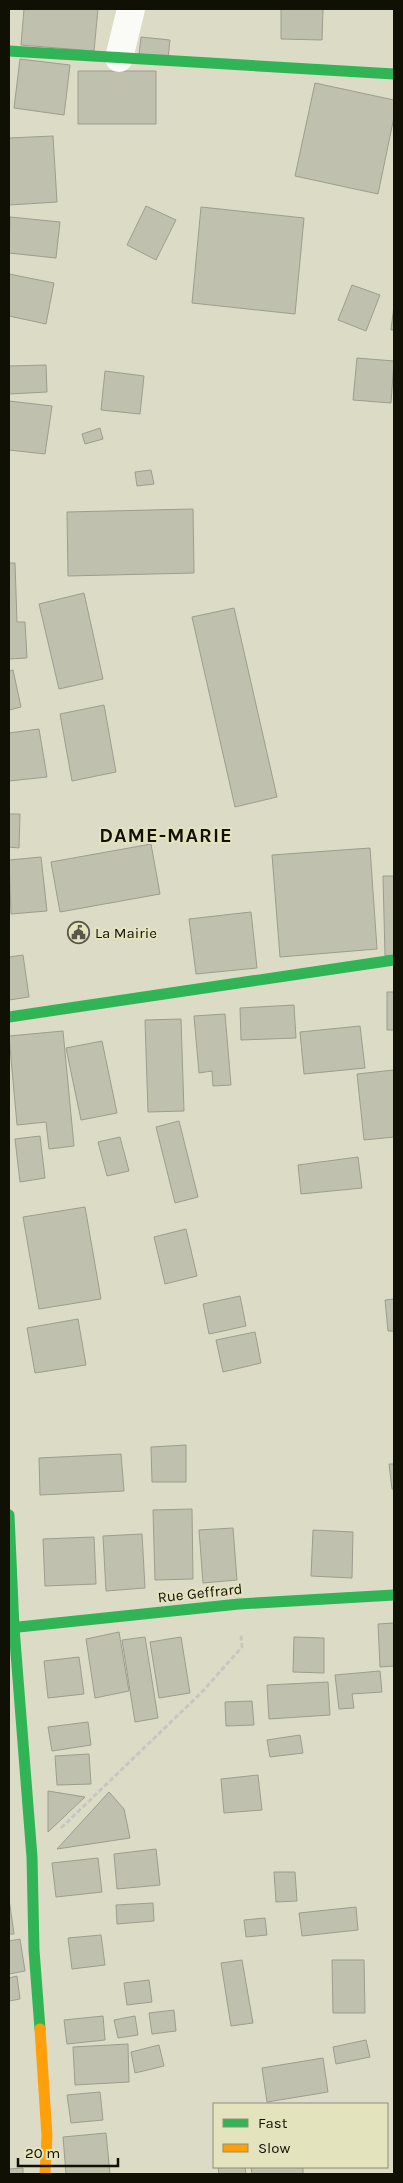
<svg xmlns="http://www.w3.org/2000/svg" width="403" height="2183" viewBox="0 0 403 2183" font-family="Karla,sans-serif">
	<rect width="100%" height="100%" fill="#dbdbc6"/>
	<path fill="#c0c0af" stroke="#9d9d8e" d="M 24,9 L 98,9 L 94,51 L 21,45 Z
		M 281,9 L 323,9 L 322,40 L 281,39 Z
		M 141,37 L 170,40 L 168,58 L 139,55 Z
		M 20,59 L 70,65 L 64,115 L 14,108 Z
		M 78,71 L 156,71 L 156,124 L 78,124 Z
		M 315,83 L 394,100 L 394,117 L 378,194 L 295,176 Z
		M 53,136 L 57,202 L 9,205 L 9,138 Z
		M 146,206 L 176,220 L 156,260 L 127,245 Z
		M 201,207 L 304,218 L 295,314 L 192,303 Z
		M 10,217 L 60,222 L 56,258 L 9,253 Z
		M 9,274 L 54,283 L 46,324 L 9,316 Z
		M 352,285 L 380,295 L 366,331 L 338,320 Z
		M 394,306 L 394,330 L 391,330 Z
		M 357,358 L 394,361 L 391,403 L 353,400 Z
		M 46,365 L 47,392 L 9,394 L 9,366 Z
		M 105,371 L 144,376 L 140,414 L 101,410 Z
		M 9,401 L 52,406 L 45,454 L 9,450 Z
		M 100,428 L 103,439 L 85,444 L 82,434 Z
		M 151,470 L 154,484 L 137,486 L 135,472 Z
		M 193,509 L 194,573 L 68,576 L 67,512 Z
		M 9,563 L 15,563 L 17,622 L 25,622 L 27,658 L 9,659 Z
		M 84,593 L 103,679 L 59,689 L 39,604 Z
		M 234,608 L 277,797 L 235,807 L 192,617 Z
		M 13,670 L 21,707 L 9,710 L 9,671 Z
		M 104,705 L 116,772 L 72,781 L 60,714 Z
		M 39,729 L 47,777 L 9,781 L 9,733 Z
		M 9,814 L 20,814 L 19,848 L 9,847 Z
		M 151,844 L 160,894 L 60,912 L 51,862 Z
		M 370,848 L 377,949 L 280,957 L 272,855 Z
		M 41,857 L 47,911 L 11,914 L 9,860 Z
		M 383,876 L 394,876 L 394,955 L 385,956 Z
		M 251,912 L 257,968 L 196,974 L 189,919 Z
		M 23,955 L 29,997 L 9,1000 L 9,957 Z
		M 387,992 L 394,992 L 394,1030 L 387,1030 Z
		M 294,1005 L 296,1038 L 241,1040 L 240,1008 Z
		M 225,1014 L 231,1085 L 213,1086 L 212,1071 L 199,1073 L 194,1016 Z
		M 181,1019 L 184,1111 L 148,1112 L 145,1020 Z
		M 360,1026 L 365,1068 L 304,1074 L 300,1032 Z
		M 63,1031 L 74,1146 L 49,1149 L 46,1122 L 17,1125 L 9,1036 Z
		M 102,1041 L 117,1113 L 81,1120 L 66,1048 Z
		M 394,1070 L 394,1137 L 364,1140 L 357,1074 Z
		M 179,1121 L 198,1197 L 175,1203 L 156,1127 Z
		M 40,1136 L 45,1178 L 20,1182 L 15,1139 Z
		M 120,1137 L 129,1171 L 107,1176 L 98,1142 Z
		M 358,1157 L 362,1188 L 301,1194 L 298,1165 Z
		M 85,1207 L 101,1299 L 39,1309 L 23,1217 Z
		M 186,1229 L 197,1276 L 165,1284 L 154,1237 Z
		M 240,1296 L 246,1326 L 209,1334 L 203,1304 Z
		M 394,1299 L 394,1331 L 388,1331 L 385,1300 Z
		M 78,1319 L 86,1365 L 35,1373 L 27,1328 Z
		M 255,1332 L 261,1363 L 223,1372 L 216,1340 Z
		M 186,1445 L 186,1482 L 152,1482 L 151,1447 Z
		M 121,1454 L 124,1491 L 40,1495 L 39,1458 Z
		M 389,1464 L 394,1464 L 394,1489 L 392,1489 Z
		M 192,1509 L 193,1579 L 155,1580 L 153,1510 Z
		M 233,1528 L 237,1580 L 203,1583 L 199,1530 Z
		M 313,1530 L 353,1532 L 352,1578 L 311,1576 Z
		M 142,1534 L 145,1588 L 106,1591 L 103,1536 Z
		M 94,1537 L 96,1584 L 45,1586 L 43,1539 Z
		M 394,1623 L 394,1666 L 380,1667 L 378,1624 Z
		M 119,1632 L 129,1691 L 95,1698 L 86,1639 Z
		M 145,1637 L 158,1718 L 135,1722 L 122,1640 Z
		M 181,1637 L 190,1693 L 159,1698 L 150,1642 Z
		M 294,1637 L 324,1638 L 324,1673 L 293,1672 Z
		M 79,1657 L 84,1694 L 48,1698 L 44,1661 Z
		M 380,1671 L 382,1692 L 352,1694 L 354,1708 L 339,1709 L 335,1675 Z
		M 328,1682 L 330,1715 L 269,1719 L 267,1685 Z
		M 252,1701 L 254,1725 L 226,1726 L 225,1702 Z
		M 88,1722 L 91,1745 L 52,1751 L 48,1727 Z
		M 300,1735 L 303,1753 L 270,1757 L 267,1740 Z
		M 89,1754 L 91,1784 L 57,1785 L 55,1756 Z
		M 258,1775 L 262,1810 L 224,1813 L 221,1779 Z
		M 48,1791 L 85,1797 L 48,1832 Z
		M 109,1792 L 124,1809 L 130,1838 L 57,1849 Z
		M 156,1849 L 160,1885 L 117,1889 L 114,1854 Z
		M 98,1858 L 102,1892 L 56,1897 L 52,1863 Z
		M 274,1872 L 295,1872 L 297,1901 L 276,1902 Z
		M 9,1899 L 14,1934 L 9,1934 Z
		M 153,1903 L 154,1921 L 117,1924 L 116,1905 Z
		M 356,1907 L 358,1930 L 302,1936 L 299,1913 Z
		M 265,1918 L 267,1935 L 246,1937 L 244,1920 Z
		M 101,1935 L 105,1965 L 72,1969 L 68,1938 Z
		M 20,1939 L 25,1971 L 9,1974 L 9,1941 Z
		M 242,1960 L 253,2023 L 231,2026 L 221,1963 Z
		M 332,1960 L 364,1960 L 365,2013 L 333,2013 Z
		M 17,1976 L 20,1999 L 9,2001 L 9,1978 Z
		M 149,1980 L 152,2002 L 127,2005 L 124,1983 Z
		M 174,2010 L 176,2031 L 152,2034 L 149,2013 Z
		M 103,2016 L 105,2040 L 67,2044 L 64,2020 Z
		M 135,2016 L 138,2035 L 118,2038 L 114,2020 Z
		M 366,2040 L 370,2057 L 336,2064 L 333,2047 Z
		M 128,2044 L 129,2082 L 75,2085 L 73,2047 Z
		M 159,2045 L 164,2066 L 135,2073 L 131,2052 Z
		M 323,2058 L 328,2092 L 267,2102 L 262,2068 Z
		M 100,2092 L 103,2120 L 71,2123 L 67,2095 Z
		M 106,2133 L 110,2174 L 66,2174 L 63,2137 Z
		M 218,2167 L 245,2167 L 246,2174 L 219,2174 Z
		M 251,2167 L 303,2167 L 303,2174 L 252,2174 Z
		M 23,2168 L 23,2174 L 9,2174 L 9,2169 Z"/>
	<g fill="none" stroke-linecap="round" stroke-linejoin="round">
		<path stroke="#c7c7c1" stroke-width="3" stroke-dasharray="5 2.5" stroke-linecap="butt" d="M 61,1828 L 201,1693 L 242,1647 L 241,1635"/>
		<path stroke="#fafaf6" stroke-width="28" d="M 119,58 L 131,9"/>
		<path stroke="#30b455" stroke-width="11" d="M 9,51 L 394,74
			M 9,1017 L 394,960
			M 9,1515 L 14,1628 L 32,1857 L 34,1950 L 40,2029
			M 9,1628 L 239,1604 L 394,1595"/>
		<path stroke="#ff9f0a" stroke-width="11" d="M 40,2029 L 47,2136 L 45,2174"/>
	</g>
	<defs>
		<symbol id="civic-ring" viewBox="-11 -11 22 22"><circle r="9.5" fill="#e3e3be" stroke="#585749" stroke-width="1.5"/><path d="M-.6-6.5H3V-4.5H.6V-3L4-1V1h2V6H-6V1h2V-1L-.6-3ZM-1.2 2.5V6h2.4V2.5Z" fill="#585749"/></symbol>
	</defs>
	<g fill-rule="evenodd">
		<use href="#civic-ring" x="66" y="920" width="25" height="25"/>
	</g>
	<g text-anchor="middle" stroke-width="4" stroke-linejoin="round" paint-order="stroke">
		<g font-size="15" fill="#111005" stroke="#e3e3be" text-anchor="start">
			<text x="95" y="938">La Mairie</text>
		</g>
		<g font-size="15" fill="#111005" stroke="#e3e3be">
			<text transform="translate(200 1593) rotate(-6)" y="5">Rue Geffrard</text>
		</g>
		<g font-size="20" font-weight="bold" letter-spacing="1" fill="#111005" stroke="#e3e3be">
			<text x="166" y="842">DAME-MARIE</text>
		</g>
	</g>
	<rect width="403" height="2183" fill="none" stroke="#111005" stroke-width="20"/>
	<rect x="213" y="2103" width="175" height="65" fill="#e3e3be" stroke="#8f8f74"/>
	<rect x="223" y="2119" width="25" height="8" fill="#30b455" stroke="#8f8f74"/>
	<text x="258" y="2128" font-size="15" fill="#111005">Fast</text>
	<rect x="223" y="2144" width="25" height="8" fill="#ff9f0a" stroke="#8f8f74"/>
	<text x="258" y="2153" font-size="15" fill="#111005">Slow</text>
	<path d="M18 2158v8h100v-8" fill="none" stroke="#111005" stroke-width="2.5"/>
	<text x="25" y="2158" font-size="15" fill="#111005" stroke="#e3e3be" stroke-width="4" paint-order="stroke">20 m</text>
</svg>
